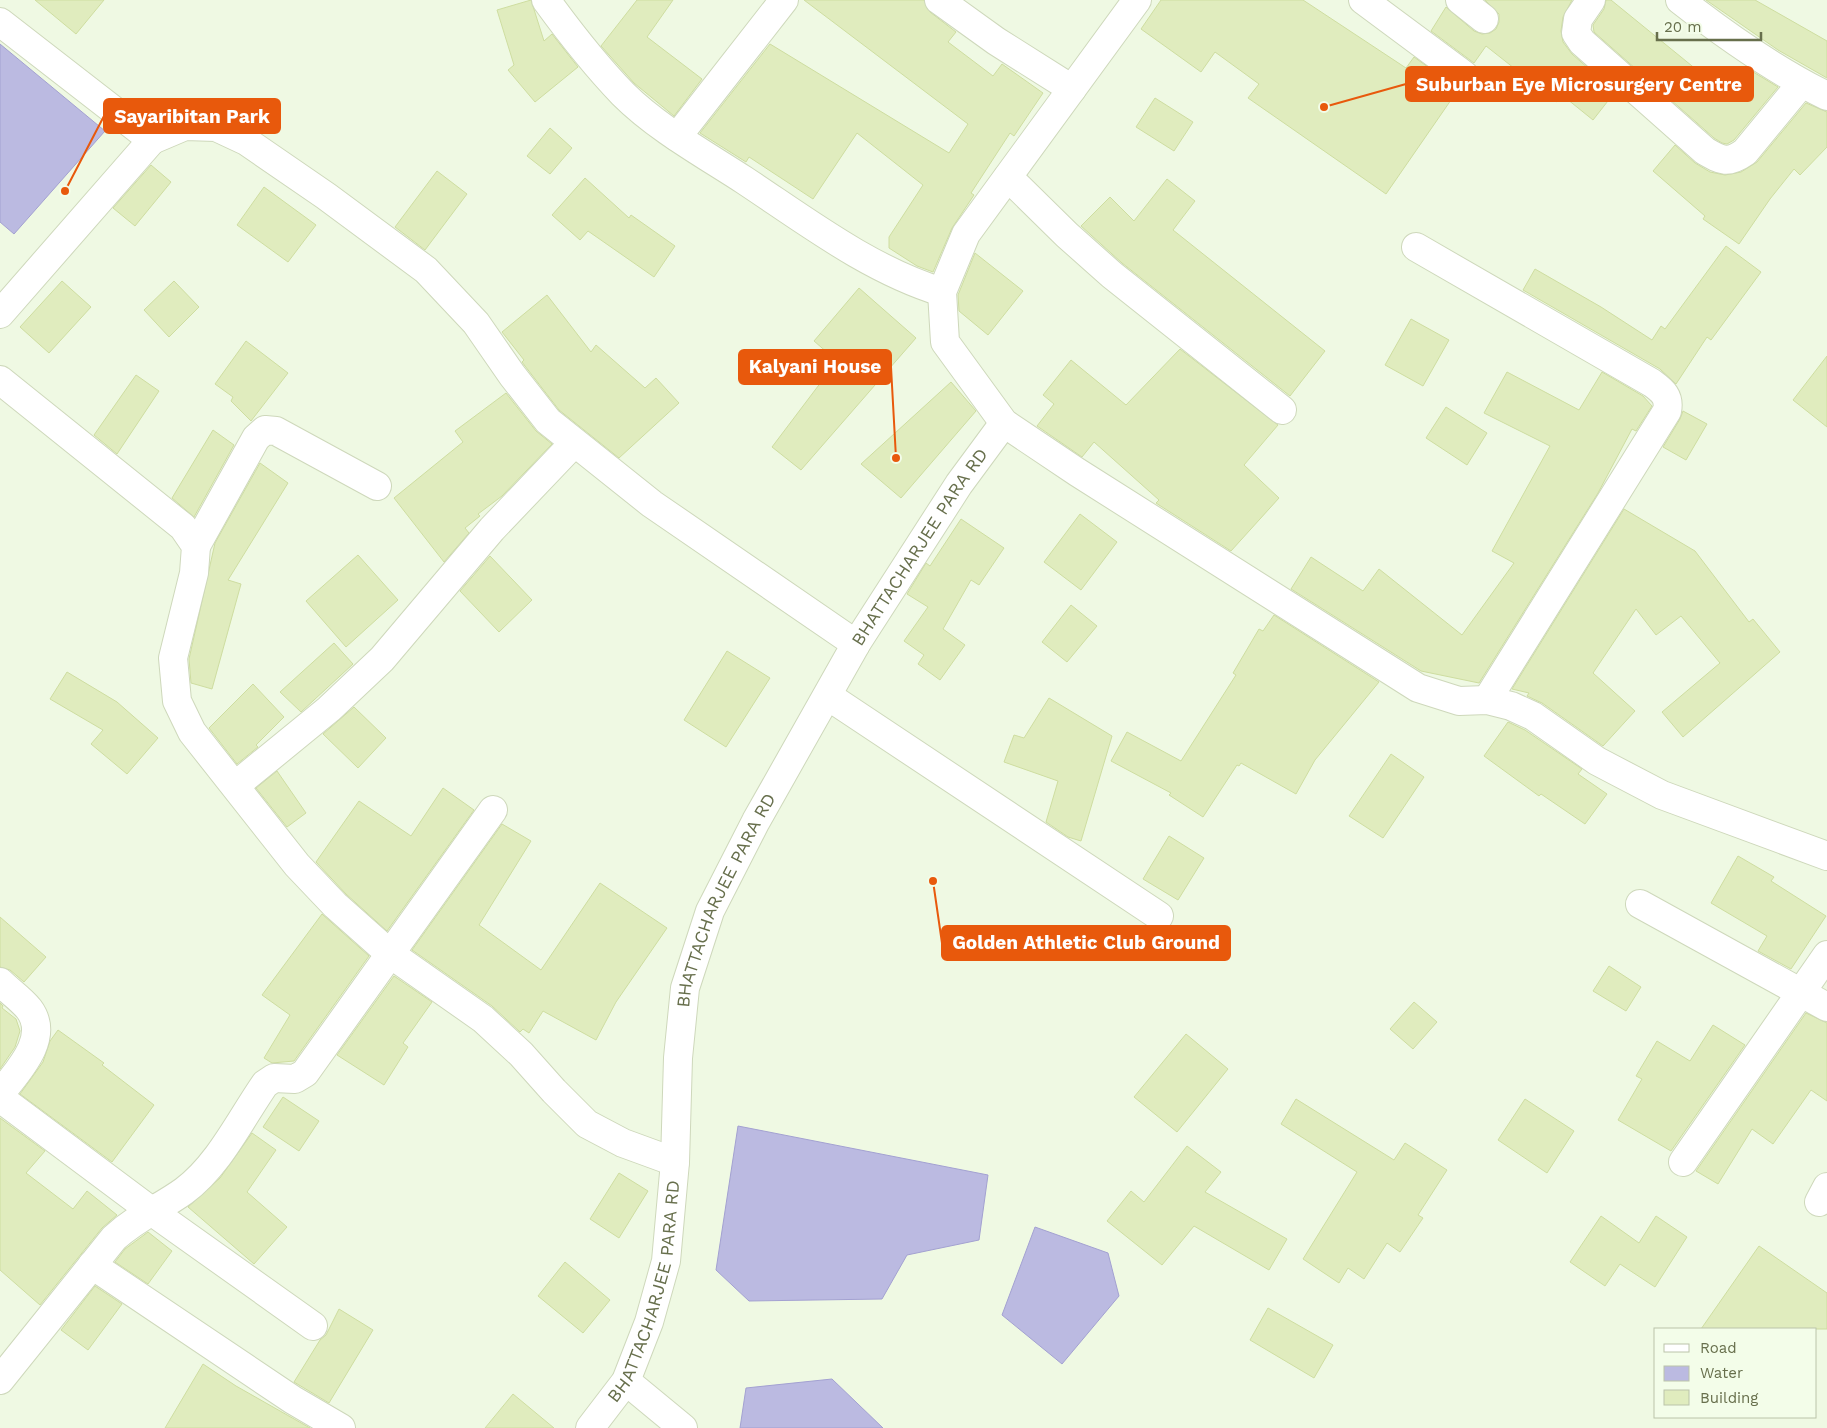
<svg xmlns="http://www.w3.org/2000/svg" width="1827" height="1428" viewBox="0 0 1827 1428" font-family="'Work Sans',sans-serif">
	<rect width="100%" height="100%" fill="#eff9e3"/>
	<path fill="#bbbae1" stroke="#a3a1d1" d="M 0,44 L 105,131 L 14,234 L 0,222 Z
		M 738,1126 L 988,1175 L 979,1240 L 907,1255 L 882,1299 L 749,1301 L 716,1270 Z
		M 1035,1227 L 1108,1253 L 1119,1296 L 1062,1364 L 1002,1315 Z
		M 832,1379 L 883,1428 L 740,1428 L 746,1388 Z"/>
	<path fill="#e0ecbe" stroke="#cedda0" d="M 35,0 L 104,0 L 76,34 Z
		M 531,0 L 544,41 L 552,34 L 578,67 L 535,102 L 508,70 L 514,65 L 497,10 Z
		M 637,0 L 673,0 L 647,37 L 702,79 L 674,116 L 634,83 L 601,46 Z
		M 804,0 L 924,0 L 930,12 L 956,32 L 948,42 L 993,76 L 1002,64 L 1043,93 L 1014,136 L 1010,133 L 971,193 L 974,195 L 952,228 L 933,272 L 917,266 L 889,248 L 889,237 L 923,185 L 857,133 L 813,199 L 749,157 L 746,162 L 700,133 L 770,44 L 949,153 L 968,124 Z
		M 1161,0 L 1303,0 L 1406,68 L 1414,57 L 1457,88 L 1450,99 L 1451,100 L 1386,194 L 1248,98 L 1259,84 L 1215,52 L 1201,72 L 1141,29 Z
		M 1485,0 L 1572,0 L 1563,17 L 1561,31 L 1563,42 L 1572,54 L 1615,92 L 1593,120 L 1562,95 L 1557,102 L 1486,46 L 1474,63 L 1431,31 L 1446,7 L 1474,31 L 1482,34 L 1490,33 L 1496,29 L 1499,22 L 1499,14 Z
		M 1606,0 L 1611,0 L 1724,92 L 1745,67 L 1778,87 L 1734,140 L 1727,144 L 1722,143 L 1714,138 L 1594,32 L 1593,25 L 1604,9 Z
		M 1706,0 L 1755,0 L 1827,41 L 1827,78 L 1778,50 Z
		M 1155,98 L 1193,122 L 1174,151 L 1136,127 Z
		M 1806,103 L 1827,112 L 1827,147 L 1800,175 L 1794,169 L 1770,199 L 1739,244 L 1703,219 L 1705,216 L 1653,171 L 1675,145 L 1695,163 L 1710,172 L 1725,175 L 1741,172 L 1757,162 Z
		M 550,128 L 572,148 L 550,174 L 527,156 Z
		M 151,165 L 171,182 L 135,226 L 113,208 Z
		M 437,171 L 467,194 L 425,250 L 395,227 Z
		M 585,178 L 629,218 L 631,215 L 675,246 L 654,277 L 588,231 L 580,240 L 552,215 Z
		M 1167,179 L 1195,201 L 1173,230 L 1325,351 L 1290,396 L 1122,263 L 1081,226 L 1110,197 L 1134,221 Z
		M 264,187 L 316,225 L 288,262 L 237,225 Z
		M 1726,246 L 1761,272 L 1711,340 L 1707,337 L 1676,384 L 1660,369 L 1523,290 L 1535,269 L 1601,307 L 1652,340 L 1661,326 L 1665,329 Z
		M 975,253 L 1023,291 L 988,335 L 959,311 L 958,295 Z
		M 62,281 L 91,307 L 49,353 L 20,327 Z
		M 174,281 L 199,307 L 169,337 L 144,310 Z
		M 859,288 L 916,338 L 801,470 L 772,447 L 837,361 L 814,341 Z
		M 547,295 L 591,352 L 596,345 L 645,388 L 656,378 L 679,403 L 619,458 L 559,410 L 525,366 L 522,362 L 524,360 L 502,332 Z
		M 1411,319 L 1449,340 L 1423,386 L 1385,365 Z
		M 246,341 L 288,373 L 251,421 L 231,401 L 233,397 L 215,384 Z
		M 1180,349 L 1278,425 L 1244,465 L 1279,498 L 1231,551 L 1159,505 L 1156,503 L 1159,500 L 1094,442 L 1082,457 L 1037,426 L 1054,404 L 1043,395 L 1071,360 L 1126,405 Z
		M 1827,356 L 1827,427 L 1793,400 Z
		M 1507,372 L 1579,410 L 1602,372 L 1643,396 L 1652,406 L 1636,431 L 1632,429 L 1598,493 L 1479,683 L 1421,671 L 1291,589 L 1311,557 L 1363,591 L 1379,569 L 1462,635 L 1514,563 L 1492,551 L 1550,446 L 1484,413 Z
		M 136,375 L 159,391 L 117,454 L 94,435 Z
		M 951,382 L 976,411 L 901,498 L 861,464 Z
		M 506,393 L 536,431 L 552,444 L 502,496 L 478,514 L 480,516 L 465,528 L 469,533 L 444,562 L 394,498 L 463,442 L 455,431 Z
		M 1446,407 L 1487,433 L 1467,465 L 1426,438 Z
		M 1683,411 L 1707,424 L 1686,460 L 1663,447 L 1680,419 Z
		M 213,430 L 234,445 L 194,517 L 172,498 Z
		M 260,463 L 288,483 L 228,580 L 241,584 L 212,689 L 191,683 L 189,659 L 215,543 Z
		M 1624,509 L 1695,551 L 1749,622 L 1753,619 L 1780,652 L 1683,737 L 1662,712 L 1720,663 L 1681,616 L 1656,635 L 1636,609 L 1593,673 L 1635,711 L 1603,746 L 1542,703 L 1527,696 L 1529,693 L 1512,689 Z
		M 1080,514 L 1117,542 L 1081,590 L 1044,562 Z
		M 961,519 L 1004,548 L 979,585 L 971,580 L 943,629 L 965,645 L 940,680 L 918,664 L 924,655 L 904,641 L 928,607 L 907,594 L 926,563 L 930,566 Z
		M 358,555 L 398,600 L 346,647 L 306,601 Z
		M 490,556 L 532,600 L 499,632 L 460,591 Z
		M 1071,605 L 1097,626 L 1067,662 L 1042,642 Z
		M 1274,615 L 1379,682 L 1315,760 L 1296,794 L 1241,763 L 1239,766 L 1237,765 L 1203,817 L 1169,795 L 1171,793 L 1111,761 L 1127,732 L 1181,761 L 1236,675 L 1233,673 L 1259,629 L 1263,631 Z
		M 334,643 L 353,664 L 301,712 L 280,692 Z
		M 727,651 L 770,678 L 726,747 L 684,720 Z
		M 67,672 L 117,702 L 158,738 L 127,774 L 91,744 L 103,730 L 50,699 Z
		M 253,684 L 284,717 L 256,745 L 258,747 L 237,764 L 209,728 Z
		M 1049,698 L 1112,736 L 1081,841 L 1068,837 L 1046,822 L 1058,781 L 1004,762 L 1014,735 L 1024,738 Z
		M 354,707 L 386,738 L 358,768 L 323,734 Z
		M 1508,722 L 1525,730 L 1582,769 L 1578,774 L 1607,794 L 1585,824 L 1541,794 L 1539,796 L 1484,756 Z
		M 1391,754 L 1424,777 L 1383,838 L 1349,816 Z
		M 277,771 L 306,813 L 287,827 L 256,788 Z
		M 443,788 L 474,810 L 387,931 L 346,894 L 316,862 L 359,801 L 411,836 Z
		M 502,824 L 531,841 L 479,925 L 541,970 L 600,883 L 667,928 L 616,1002 L 596,1040 L 543,1011 L 529,1033 L 523,1029 L 520,1032 L 492,1006 L 412,950 Z
		M 1169,836 L 1204,858 L 1178,900 L 1143,879 Z
		M 1738,856 L 1774,877 L 1771,881 L 1826,916 L 1791,969 L 1758,951 L 1767,936 L 1711,903 Z
		M 322,914 L 369,956 L 294,1061 L 272,1063 L 264,1058 L 290,1015 L 262,995 Z
		M 0,917 L 46,957 L 24,982 L 10,970 L 0,967 Z
		M 1609,966 L 1641,987 L 1626,1011 L 1593,991 Z
		M 394,976 L 432,1002 L 403,1043 L 408,1047 L 384,1085 L 337,1055 Z
		M 1414,1002 L 1437,1022 L 1413,1049 L 1390,1029 Z
		M 0,1003 L 3,1006 L 2,1008 L 16,1019 L 20,1031 L 15,1047 L 0,1069 Z
		M 1806,1013 L 1827,1023 L 1827,1101 L 1811,1090 L 1773,1144 L 1752,1129 L 1718,1184 L 1696,1171 Z
		M 1713,1025 L 1745,1045 L 1671,1151 L 1618,1120 L 1642,1079 L 1636,1076 L 1657,1041 L 1690,1061 Z
		M 58,1030 L 104,1063 L 102,1065 L 154,1105 L 112,1162 L 20,1094 L 43,1062 L 50,1041 Z
		M 1186,1034 L 1228,1069 L 1177,1132 L 1134,1097 Z
		M 283,1097 L 319,1121 L 299,1151 L 263,1127 Z
		M 1296,1099 L 1394,1160 L 1405,1143 L 1447,1170 L 1418,1215 L 1423,1218 L 1400,1252 L 1387,1243 L 1364,1279 L 1348,1268 L 1339,1283 L 1303,1259 L 1357,1172 L 1281,1124 Z
		M 1525,1099 L 1574,1131 L 1547,1173 L 1498,1140 Z
		M 0,1118 L 45,1151 L 26,1173 L 73,1209 L 87,1191 L 117,1215 L 102,1228 L 40,1305 L 0,1270 Z
		M 252,1133 L 276,1150 L 247,1192 L 287,1227 L 254,1264 L 188,1207 L 220,1178 Z
		M 1187,1146 L 1221,1172 L 1205,1192 L 1287,1239 L 1269,1270 L 1194,1226 L 1162,1265 L 1107,1221 L 1131,1191 L 1144,1202 Z
		M 619,1173 L 648,1191 L 619,1238 L 590,1219 Z
		M 1601,1216 L 1639,1243 L 1656,1216 L 1687,1237 L 1655,1287 L 1620,1264 L 1605,1286 L 1570,1262 Z
		M 148,1232 L 172,1251 L 148,1284 L 115,1262 L 125,1249 Z
		M 1759,1246 L 1827,1293 L 1827,1329 L 1701,1329 Z
		M 565,1262 L 610,1300 L 583,1333 L 538,1296 Z
		M 95,1286 L 122,1304 L 88,1350 L 61,1330 Z
		M 1268,1308 L 1333,1345 L 1314,1378 L 1250,1340 Z
		M 339,1309 L 373,1330 L 329,1403 L 294,1382 L 320,1340 L 326,1335 Z
		M 203,1364 L 236,1386 L 310,1428 L 165,1428 Z
		M 513,1394 L 554,1428 L 485,1428 Z"/>
	<g fill="none" stroke-linecap="round" stroke-linejoin="round">
		<defs>
			<g id="minor">
				<path d="M 546,0 C 570,33 595,65 623,94 C 657,128 704,154 744,180 C 806,221 870,270 942,292"/>
				<path d="M 939,0 L 996,41 L 1072,89"/>
				<path d="M 1137,0 L 966,234 L 942,292 L 945,342 L 1004,423 L 1077,472 L 1418,688 L 1459,701 L 1487,700 L 1511,706 L 1533,716 L 1597,761 L 1662,795 L 1827,856"/>
				<path d="M 1363,0 L 1464,75"/>
				<path d="M 1460,0 L 1484,19"/>
				<path d="M 1591,0 L 1578,19 L 1576,33 L 1582,42 L 1705,151 C 1722,161 1728,164 1745,152 L 1801,84"/>
				<path d="M 1680,0 C 1726,36 1774,70 1827,96"/>
				<path d="M 0,22 L 152,140 L 0,314"/>
				<path d="M 677,137 L 784,0"/>
				<path d="M 152,140 L 185,126 L 216,127 L 246,141 L 326,196 L 426,270 L 476,323 L 512,375 L 548,421 L 652,504 L 856,644"/>
				<path d="M 1008,177 L 1067,235 L 1112,275 L 1282,410"/>
				<path d="M 1416,247 L 1652,383 C 1663,391 1670,397 1667,411 L 1487,700"/>
				<path d="M 0,380 L 183,527 L 196,546 L 194,573 L 173,658 L 177,701 L 192,732 L 297,865 L 335,905 L 389,953 L 483,1019 L 521,1054 L 554,1091 L 587,1124 L 623,1143 L 675,1162"/>
				<path d="M 196,546 L 256,438 L 265,430 L 276,431 L 377,486"/>
				<path d="M 828,696 L 1159,916"/>
				<path d="M 236,785 L 329,709 L 382,659 L 492,529 L 574,443"/>
				<path d="M 1640,904 L 1827,1007"/>
				<path d="M 0,982 C 9,991 21,999 29,1009 C 51,1038 17,1072 0,1094"/>
				<path d="M 0,1098 L 150,1210 L 313,1326"/>
				<path d="M 1683,1162 L 1827,955"/>
				<path d="M 1819,1202 L 1827,1187"/>
				<path d="M 92,1265 L 293,1400 L 341,1428"/>
				<path d="M 0,1380 L 114,1238 C 138,1216 159,1209 184,1191 C 219,1165 240,1120 265,1084 L 274,1078 L 295,1079 L 305,1073 L 493,810"/>
				<path d="M 626,1381 L 683,1428"/>
				<path id="s1" d="M 590,1428 L 626,1381 L 649,1322 L 666,1261 L 675,1162 L 678,1058 L 685,988 L 710,911 L 756,821 L 856,644 L 959,484 L 1004,423"/>
			</g>
		</defs>
		<use href="#minor" stroke="#ced8bb" stroke-width="30"/>
		<use href="#minor" stroke="#fff" stroke-width="28"/>
	</g>
	<g text-anchor="middle" stroke-width="4" stroke-linejoin="round" paint-order="stroke">
		<g font-size="18" fill="#676f4c" stroke="#f3fde9">
			<text dy="6" stroke="none"><textPath href="#s1" startOffset="961">BHATTACHARJEE PARA RD</textPath></text>
			<text dy="6" stroke="none"><textPath href="#s1" startOffset="556">BHATTACHARJEE PARA RD</textPath></text>
			<text dy="6" stroke="none"><textPath href="#s1" startOffset="151">BHATTACHARJEE PARA RD</textPath></text>
		</g>
	</g>
	<path fill="none" stroke="#e8590c" stroke-width="2" d="M1324 107L1406 84M65 191L104 116M896 458L891 367M933 881L942 943"/>
	<g fill="#e8590c" stroke="#f3fde9" stroke-width="2">
		<circle cx="1324" cy="107" r="5"/>
		<circle cx="65" cy="191" r="5"/>
		<circle cx="896" cy="458" r="5"/>
		<circle cx="933" cy="881" r="5"/>
	</g>
	<g fill="#e8590c" stroke="#e8590c" stroke-width="2">
		<rect x="1406" y="67" width="347" height="34" rx="5"/>
		<rect x="104" y="99" width="176" height="34" rx="5"/>
		<rect x="739" y="350" width="152" height="34" rx="5"/>
		<rect x="942" y="926" width="288" height="34" rx="5"/>
	</g>
	<g font-size="19" text-anchor="middle" font-weight="bold" fill="#fff">
		<text x="1579" y="91">Suburban Eye Microsurgery Centre</text>
		<text x="192" y="123">Sayaribitan Park</text>
		<text x="815" y="373">Kalyani House</text>
		<text x="1086" y="949">Golden Athletic Club Ground</text>
	</g>
	<rect x="1654" y="1328" width="162" height="90" fill="#f3fde9" stroke="#bbc4aa"/>
	<rect x="1664" y="1344" width="25" height="8" fill="#ffffff" stroke="#bbc4aa"/>
	<text x="1700" y="1353" font-size="15" fill="#676f4c">Road</text>
	<rect x="1664" y="1366" width="25" height="15" fill="#bbbae1" stroke="#bbc4aa"/>
	<text x="1700" y="1378" font-size="15" fill="#676f4c">Water</text>
	<rect x="1664" y="1390" width="25" height="15" fill="#e0ecbe" stroke="#bbc4aa"/>
	<text x="1700" y="1403" font-size="15" fill="#676f4c">Building</text>
	<path d="M1657 32v8h104v-8" fill="none" stroke="#676f4c" stroke-width="2.5"/>
	<text x="1664" y="32" font-size="15" fill="#676f4c" stroke="#f3fde9" stroke-width="4" paint-order="stroke">20 m</text>
</svg>
